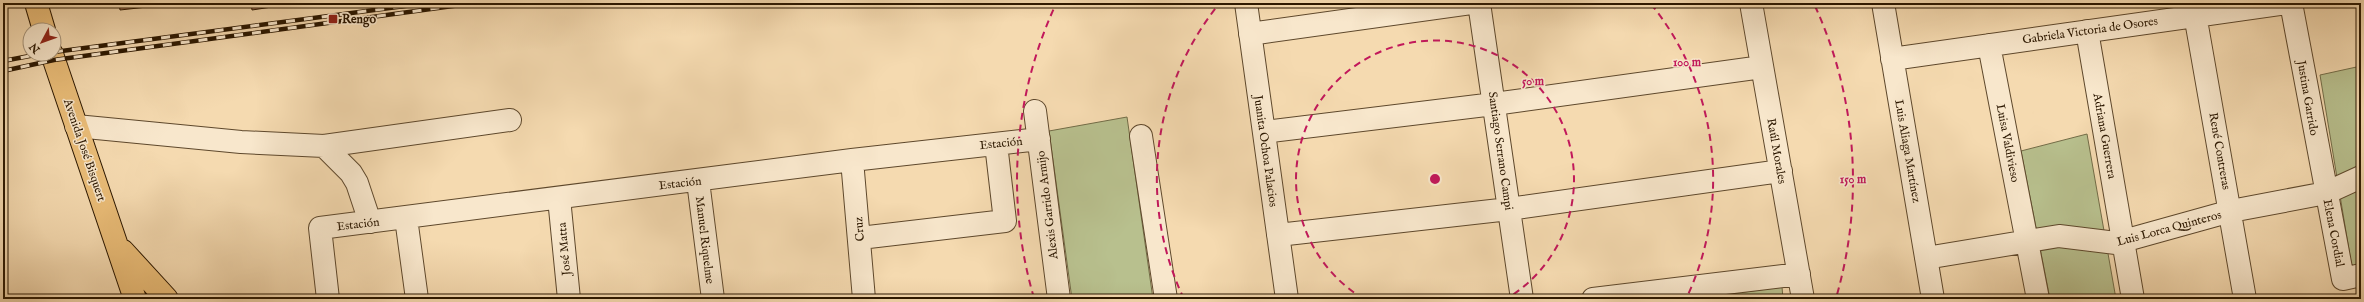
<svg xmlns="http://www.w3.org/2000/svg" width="2364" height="302" viewBox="0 0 2364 302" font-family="'IM FELL English',serif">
	<rect width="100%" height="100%" fill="#f5dab0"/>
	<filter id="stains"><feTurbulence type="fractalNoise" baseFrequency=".005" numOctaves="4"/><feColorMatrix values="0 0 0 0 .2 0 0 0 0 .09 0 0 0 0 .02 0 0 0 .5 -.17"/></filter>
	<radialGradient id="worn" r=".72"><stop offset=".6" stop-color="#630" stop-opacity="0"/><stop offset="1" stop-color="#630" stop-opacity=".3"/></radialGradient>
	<path fill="#b8c08e" stroke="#726c47" d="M 2361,66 L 2361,266 L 2352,268 L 2320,75 Z
		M 1127,117 L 1153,299 L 1072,299 L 1049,131 Z
		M 2087,134 L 2116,299 L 2050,299 L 2021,151 Z
		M 1782,287 L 1783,299 L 1692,299 Z"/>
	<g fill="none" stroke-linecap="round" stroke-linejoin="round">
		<defs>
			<path id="minor" d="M 1246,3 L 1287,299
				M 1479,3 L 1522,299
				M 1751,3 L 1803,299
				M 1883,3 L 1933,299
				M 2193,3 L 2245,299
				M 2291,3 L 2343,279 L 2361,275
				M 2087,31 L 2133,299
				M 1250,34 L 1471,3
				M 1989,45 L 2038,299
				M 1892,59 L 2288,3
				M 1035,111 L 1059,299
				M 76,126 L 241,142 L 324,146 L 510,120
				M 1264,132 L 1494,104 L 1762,67
				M 1141,136 L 1166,299
				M 324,146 L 351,173 L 357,183 L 370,222
				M 852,160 L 864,299
				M 698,181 L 713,299
				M 559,198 L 569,299
				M 406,218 L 417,299
				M 1278,235 L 1509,209 L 1781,171
				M 860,238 L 1005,221 L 996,144
				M 1926,258 L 2059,236 L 2116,243 L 2231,211 L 2326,193 L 2361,177
				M 328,299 L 320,228 L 852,160 L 1039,139
				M 1593,299 L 1799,274"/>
			<path id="major" d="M 36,3 L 44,30
				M 52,54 L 135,299
				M 123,251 L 167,299"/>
		</defs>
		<use href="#minor" stroke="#5e482c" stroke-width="24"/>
		<use href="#major" stroke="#2b1700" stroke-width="24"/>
		<use href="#minor" stroke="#f8e7cc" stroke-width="22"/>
		<use href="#major" stroke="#eabd78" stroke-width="22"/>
		<defs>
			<path id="rail" d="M 54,52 L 428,3
				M 3,61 L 40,54
				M 3,71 L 54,60 L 475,3"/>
		</defs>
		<use href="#rail" stroke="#2b1700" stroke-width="4.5"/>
		<use href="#rail" stroke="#f8e7cc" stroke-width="3" stroke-dasharray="9" stroke-linecap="butt"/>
	</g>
	<path fill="#ba836f" stroke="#2b1700" d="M 119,3 L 147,3 L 147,7 L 120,10 Z
		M 251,3 L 298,3 L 252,10 Z"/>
	<path fill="#d89881" stroke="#2b1700" d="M 252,3 L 267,3 L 252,5 Z"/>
	<g fill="none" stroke="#c2185b" stroke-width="2" stroke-dasharray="7 5">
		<path d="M1364 299A139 139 0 1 1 1506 299"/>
		<path d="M1184 299A278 278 0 0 1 1219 4M1651 4A278 278 0 0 1 1686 299"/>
		<path d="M1034 298A418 418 0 0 1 1055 6M1815 6A418 418 0 0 1 1836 298"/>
	</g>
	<rect fill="#8f2418" stroke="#f8e7cc" stroke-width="1.5" x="328" y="14" width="10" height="10" rx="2"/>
	<g text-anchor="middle" stroke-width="3" stroke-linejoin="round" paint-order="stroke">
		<g font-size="12" font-weight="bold" fill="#2b1700" stroke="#f8e7cc" text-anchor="start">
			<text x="342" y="23">Rengo</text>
		</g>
		<g font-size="12" fill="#2b1700" stroke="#f8e7cc">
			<text transform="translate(2090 30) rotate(-8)" y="4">Gabriela Victoria de Osores</text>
			<text transform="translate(2308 98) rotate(80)" y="4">Justina Garrido</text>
			<text transform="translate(2105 136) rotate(80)" y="4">Adriana Guerrera</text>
			<text transform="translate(1001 143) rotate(-6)" y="4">Estación</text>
			<text transform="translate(2008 143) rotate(79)" y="4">Luisa Valdivieso</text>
			<text transform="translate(85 150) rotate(71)" y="4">Avenida José Bisquert</text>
			<text transform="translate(1266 151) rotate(82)" y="4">Juanita Ochoa Palacios</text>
			<text transform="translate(1501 151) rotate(82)" y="4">Santiago Serrano Campi</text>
			<text transform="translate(1777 151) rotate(80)" y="4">Raúl Morales</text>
			<text transform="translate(1908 151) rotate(80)" y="4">Luis Aliaga Martínez</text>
			<text transform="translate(2220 151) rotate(80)" y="4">René Contreras</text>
			<text transform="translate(680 183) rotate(-7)" y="4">Estación</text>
			<text transform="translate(1047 205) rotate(-97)" y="4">Alexis Garrido Armijo</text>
			<text transform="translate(358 224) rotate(-7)" y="4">Estación</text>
			<text transform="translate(2169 228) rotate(-15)" y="4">Luis Lorca Quinteros</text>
			<text transform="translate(859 229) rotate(-95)" y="4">Cruz</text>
			<text transform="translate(2334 233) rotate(79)" y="4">Elena Cordial</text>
			<text transform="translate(705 240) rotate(83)" y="4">Manuel Riquelme</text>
			<text transform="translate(564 249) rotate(-95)" y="4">José Matta</text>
		</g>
	</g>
	<circle cx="1435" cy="179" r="6" fill="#c2185b" stroke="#f8e7cc" stroke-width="2"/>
	<g font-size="12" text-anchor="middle" font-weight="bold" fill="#c2185b" stroke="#f8e7cc" stroke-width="3" stroke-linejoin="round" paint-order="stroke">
		<text x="1687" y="66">100 m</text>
		<text x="1533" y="85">50 m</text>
		<text x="1853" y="183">150 m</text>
	</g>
	<rect width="2364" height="302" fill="none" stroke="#f5dab0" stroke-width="16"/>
	<rect x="4" y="4" width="2356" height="294" fill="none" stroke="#2b1700" stroke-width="2"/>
	<rect x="8" y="8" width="2348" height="286" fill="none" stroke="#2b1700"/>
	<g transform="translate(42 42) rotate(229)"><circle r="19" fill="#f8e7cc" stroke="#a6947a"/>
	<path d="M0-3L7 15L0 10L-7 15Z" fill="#8f2418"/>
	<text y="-6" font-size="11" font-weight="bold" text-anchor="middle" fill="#2b1700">N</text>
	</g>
	<rect width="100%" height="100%" filter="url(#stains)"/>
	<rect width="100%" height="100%" fill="url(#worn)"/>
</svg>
